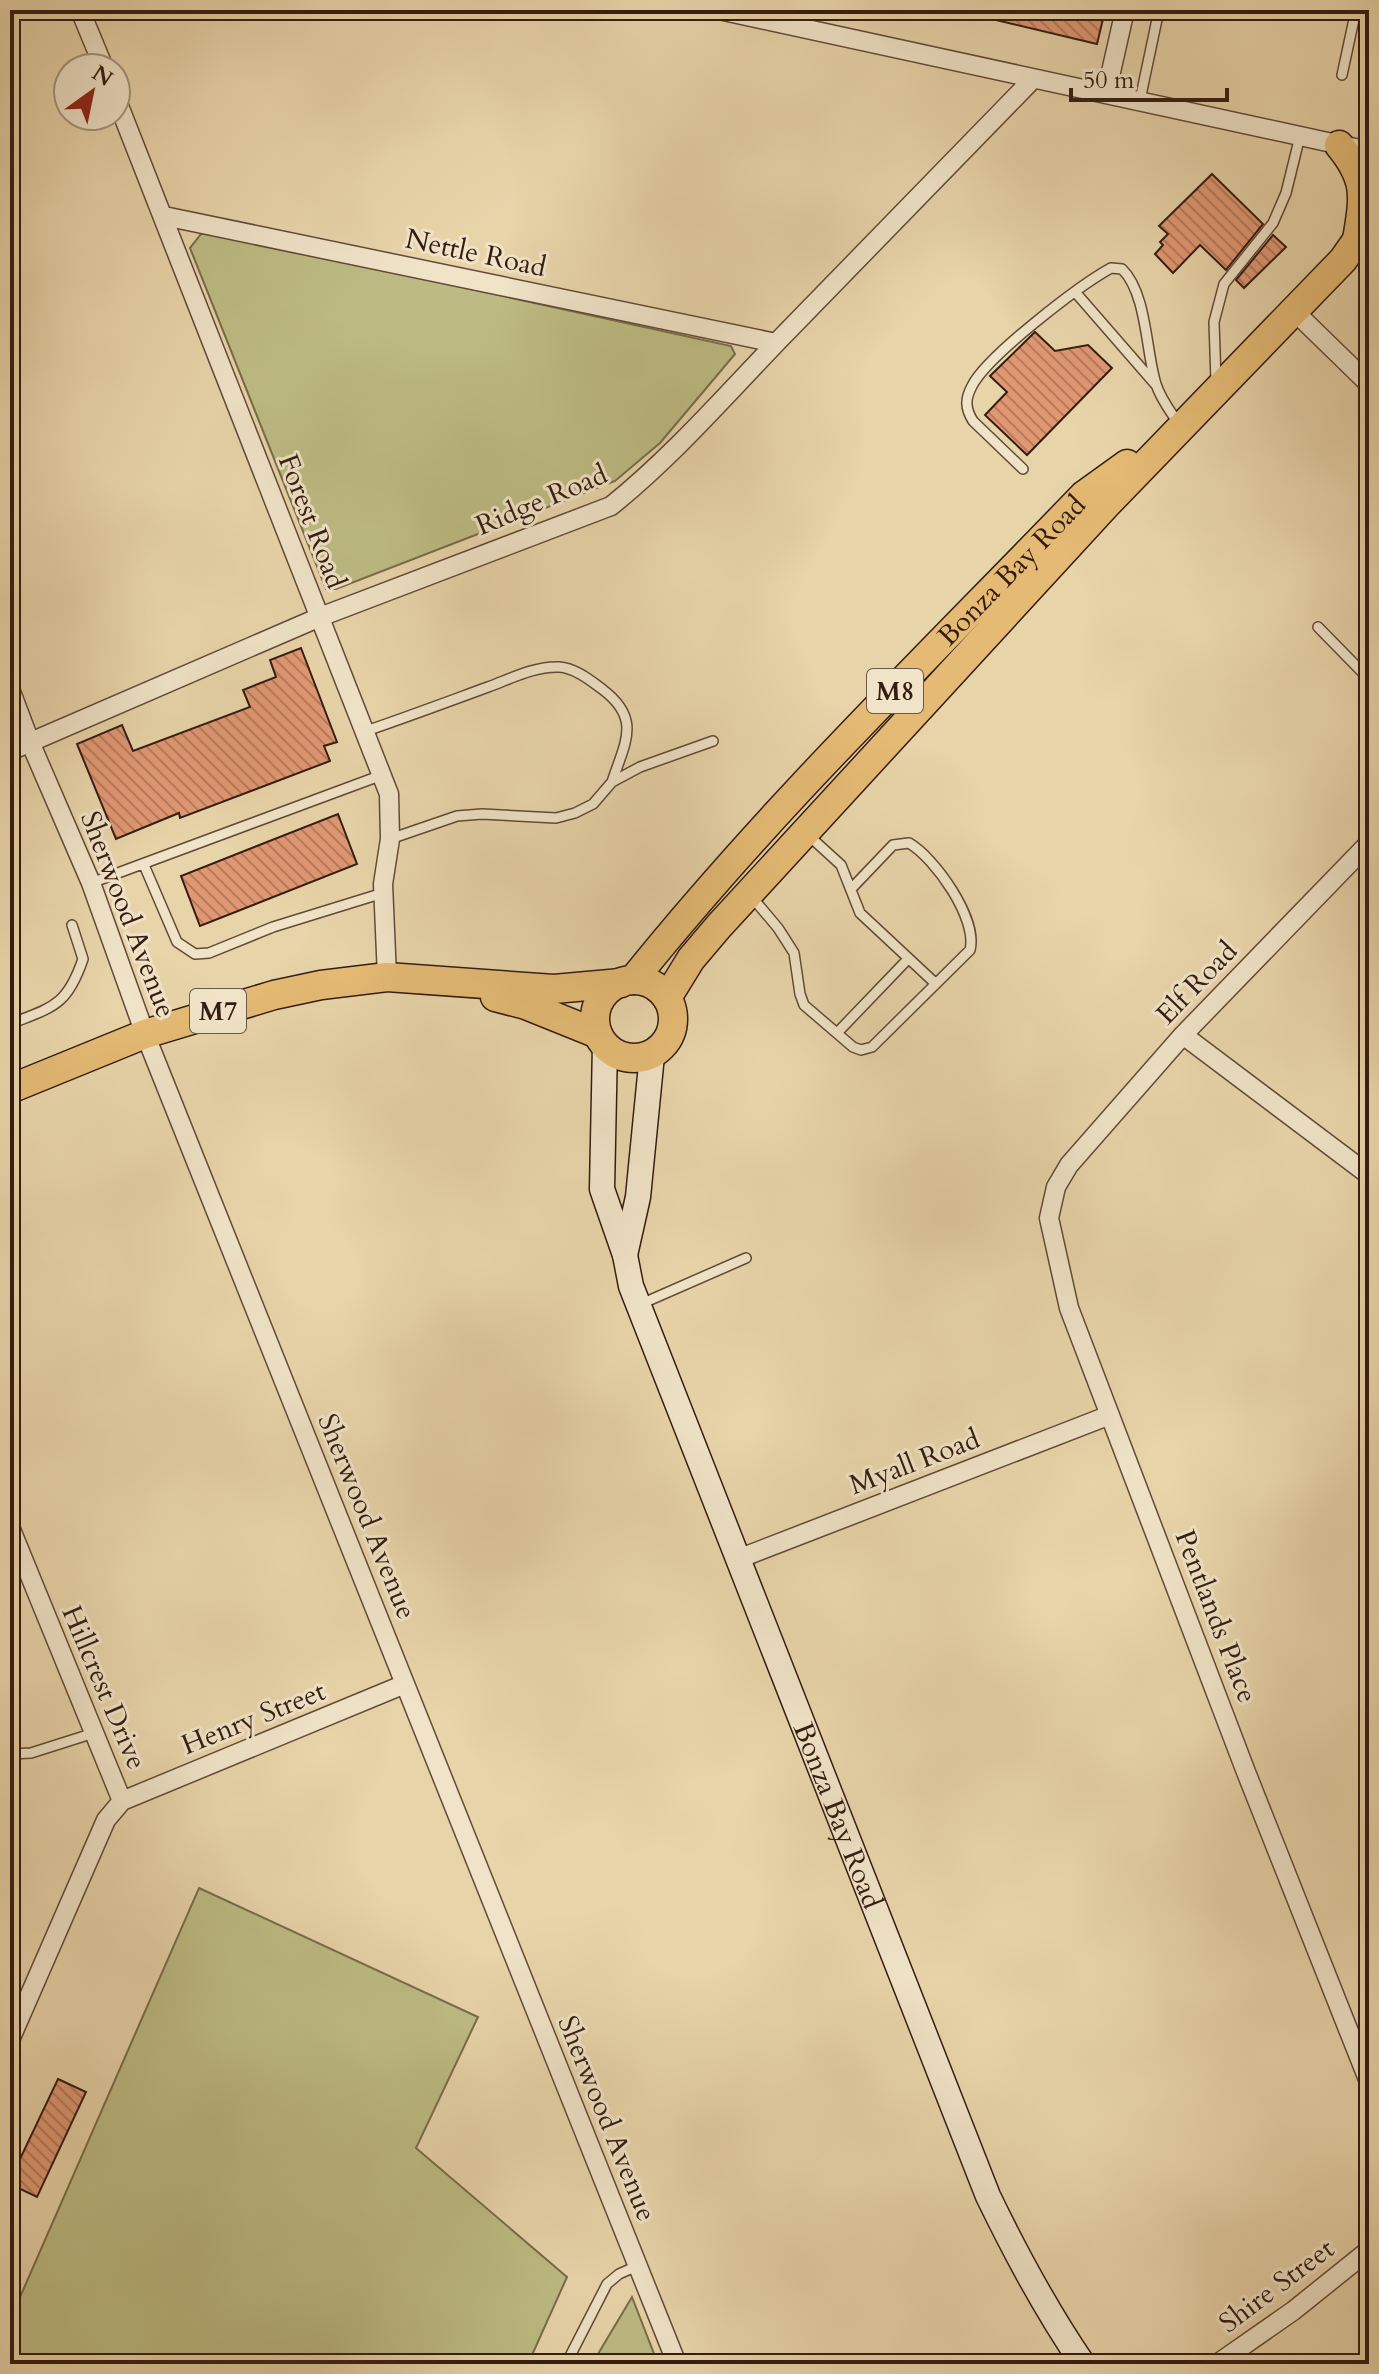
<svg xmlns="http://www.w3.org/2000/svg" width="1379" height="2374" viewBox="0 0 1379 2374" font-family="Cardo,serif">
	<defs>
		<pattern id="building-back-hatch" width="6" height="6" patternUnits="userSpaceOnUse" patternTransform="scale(2)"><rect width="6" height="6" fill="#e09873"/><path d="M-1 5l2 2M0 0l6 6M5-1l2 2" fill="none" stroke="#b67b5d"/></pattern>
	</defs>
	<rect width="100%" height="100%" fill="#e8d4a9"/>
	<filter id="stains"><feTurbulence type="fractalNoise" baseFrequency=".0025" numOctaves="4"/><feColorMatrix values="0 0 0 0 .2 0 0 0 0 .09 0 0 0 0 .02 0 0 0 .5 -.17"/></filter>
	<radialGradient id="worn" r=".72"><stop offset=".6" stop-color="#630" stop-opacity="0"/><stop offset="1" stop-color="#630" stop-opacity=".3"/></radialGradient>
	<path fill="#bdbb83" stroke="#786c4a" stroke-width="2" d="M 201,234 L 220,234 L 731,346 L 735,354 L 660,443 L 615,481 L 336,589 L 326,589 L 190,248 Z
		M 199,1888 L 478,2017 L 416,2148 L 567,2277 L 528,2364 L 10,2364 L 10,2320 Z
		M 632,2297 L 658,2364 L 592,2364 Z"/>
	<path fill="url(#building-back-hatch)" stroke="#341c12" stroke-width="2" d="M 984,10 L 1066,10 L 1103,19 L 1097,44 L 983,17 Z
		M 1212,174 L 1263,224 L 1226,270 L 1200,245 L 1173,273 L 1155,254 L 1163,245 L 1160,242 L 1168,234 L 1159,226 Z
		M 1273,235 L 1286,247 L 1244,288 L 1236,280 Z
		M 1035,332 L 1055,351 L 1088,345 L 1112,368 L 1027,455 L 985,415 L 1007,392 L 990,376 Z
		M 301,648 L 337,742 L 324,746 L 330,761 L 180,818 L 179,813 L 116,839 L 77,744 L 122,725 L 133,751 L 250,707 L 243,690 L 276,677 L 270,660 Z
		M 338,814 L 357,864 L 200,926 L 181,876 Z
		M 58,2079 L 86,2092 L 37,2197 L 10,2184 L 10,2180 Z"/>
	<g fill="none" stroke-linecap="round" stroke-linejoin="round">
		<defs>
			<path id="lane" d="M 1342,75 L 1356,10
				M 1140,100 L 1159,10
				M 1076,293 L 1156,385
				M 1216,381 L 1214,322 L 1224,284 L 1273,223 L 1286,193 L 1300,136
				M 1023,469 L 973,421 C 965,408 965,399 972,386 C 987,356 1080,285 1111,268 L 1122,269 C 1147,293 1146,353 1156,384 C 1160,398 1171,412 1178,423
				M 1318,627 L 1369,679
				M 366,731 C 407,717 447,702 488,687 C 510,679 535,666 559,667 C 575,668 590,680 602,689 C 642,719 625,742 612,782
				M 807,834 L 841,865 L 860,913 L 935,983
				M 390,839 L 457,816 L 482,814 L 556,818 L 575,813 L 593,804 L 612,782 L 640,767 L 713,741
				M 144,865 L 177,942 L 195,954 L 209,953 L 273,927 L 383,893
				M 91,883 L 382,775
				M 751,896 L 778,928 L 794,953 L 800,994 L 804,1005 L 853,1047 L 861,1050 L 872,1047 L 970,950 C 978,919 935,858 909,843 L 893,845 L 851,889
				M 10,1024 C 53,1007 67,1006 83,959 L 72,925
				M 837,1033 L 908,959
				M 641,1304 L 746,1258
				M 10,1754 L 31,1753 L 94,1733
				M 10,2259 L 14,2250
				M 566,2364 L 607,2284 L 619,2274 L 637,2266"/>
			<path id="street" d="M 80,10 L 104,68
				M 719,10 L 1369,151
				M 1106,94 L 1125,10
				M 116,98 L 389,794 L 390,839 L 383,884 L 387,977
				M 164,216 L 776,343
				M 1293,310 L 1369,384
				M 10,689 L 30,742 L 91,883 L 145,1034 L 677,2364
				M 10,751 L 320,617 L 611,506 C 673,456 724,397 779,340 C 864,252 949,166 1033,79
				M 1369,843 L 1183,1035 L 1069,1165 L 1056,1187 L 1049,1218 L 1069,1308 L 1246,1772 L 1369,2082
				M 1183,1035 L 1369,1175
				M 10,1527 L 122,1801 L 106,1820 L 10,2040
				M 738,1559 L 1110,1415
				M 122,1801 L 405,1684
				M 1217,2364 L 1293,2311 L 1369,2250"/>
			<g id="secondary">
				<path id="s1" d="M 605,1045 L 602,1189 L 625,1255 L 631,1286 L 988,2196 C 1016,2254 1046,2310 1083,2364"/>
				<path d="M 625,1255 L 638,1197 L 652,1055"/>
			</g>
			<g id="primary">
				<path d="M 1339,145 C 1368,180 1364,197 1357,240"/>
				<path id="s2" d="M 633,980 C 771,808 931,654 1084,495 L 1127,464"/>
				<circle cx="634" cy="1019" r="39"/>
				<path d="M 495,997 L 526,1005 L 598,1034"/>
				<path d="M 667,998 L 691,959 L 719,926 L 1106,505 L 1343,260 L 1369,223"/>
				<path d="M 10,1089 L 145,1034 L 274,995 L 321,985 L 387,977 L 554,989 L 621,983"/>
			</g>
		</defs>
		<use href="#lane" stroke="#614a38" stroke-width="12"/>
		<use href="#street" stroke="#614a38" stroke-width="21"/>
		<use href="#secondary" stroke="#341c12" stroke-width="27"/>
		<use href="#primary" stroke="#341c12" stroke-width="31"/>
		<use href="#lane" stroke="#f0e3c7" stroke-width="9"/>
		<use href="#street" stroke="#f0e3c7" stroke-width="18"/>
		<use href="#secondary" stroke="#f0e3c7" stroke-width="24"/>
		<use href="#primary" stroke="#e4ba74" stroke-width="28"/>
	</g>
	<g text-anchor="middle" stroke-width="6" stroke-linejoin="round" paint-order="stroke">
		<g fill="#f0e3c7" stroke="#6c5848" stroke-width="2">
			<rect x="867" y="669" width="56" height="44" rx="6"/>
			<rect x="190" y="989" width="56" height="44" rx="6"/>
		</g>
		<g font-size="26" font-weight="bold" fill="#341c12">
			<text x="895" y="700">M8</text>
			<text x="218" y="1020">M7</text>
		</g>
		<g font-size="28" fill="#341c12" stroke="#f0e3c7">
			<text transform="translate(476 252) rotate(12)" y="10">Nettle Road</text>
			<text transform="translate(541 499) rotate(-23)" y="10">Ridge Road</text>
			<text transform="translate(313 521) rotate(69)" y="10">Forest Road</text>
			<text dy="10" stroke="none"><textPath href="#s2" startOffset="558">Bonza Bay Road</textPath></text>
			<text transform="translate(129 914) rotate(69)" y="10">Sherwood Avenue</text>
			<text transform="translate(1196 982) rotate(-46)" y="10">Elf Road</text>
			<text transform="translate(914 1461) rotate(-21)" y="10">Myall Road</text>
			<text transform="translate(368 1516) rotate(68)" y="10">Sherwood Avenue</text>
			<text transform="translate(1217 1616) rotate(69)" y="10">Pentlands Place</text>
			<text transform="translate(105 1687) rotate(67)" y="10">Hillcrest Drive</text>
			<text transform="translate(253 1717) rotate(-22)" y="10">Henry Street</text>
			<text dy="10" stroke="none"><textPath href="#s1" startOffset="814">Bonza Bay Road</textPath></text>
			<text transform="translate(608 2118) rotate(68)" y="10">Sherwood Avenue</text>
			<text transform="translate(1276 2285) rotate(-37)" y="10">Shire Street</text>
		</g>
	</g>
	<rect width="1379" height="2374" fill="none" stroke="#e8d4a9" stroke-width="40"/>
	<rect x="12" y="12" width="1355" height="2350" fill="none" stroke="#341c12" stroke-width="4"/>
	<rect x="20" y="20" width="1339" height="2334" fill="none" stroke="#341c12" stroke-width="2"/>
	<g transform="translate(92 92) rotate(33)"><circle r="38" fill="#f0e3c7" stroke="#a5937f" stroke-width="2"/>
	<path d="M0-6L14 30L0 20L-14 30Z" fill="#8f2418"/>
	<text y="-12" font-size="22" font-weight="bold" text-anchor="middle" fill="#341c12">N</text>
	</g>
	<path d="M1071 88v12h156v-12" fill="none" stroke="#341c12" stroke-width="4"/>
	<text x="1083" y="88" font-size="24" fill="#341c12" stroke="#f0e3c7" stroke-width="6" paint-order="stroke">50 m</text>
	<rect width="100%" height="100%" filter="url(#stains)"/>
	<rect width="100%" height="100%" fill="url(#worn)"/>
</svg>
